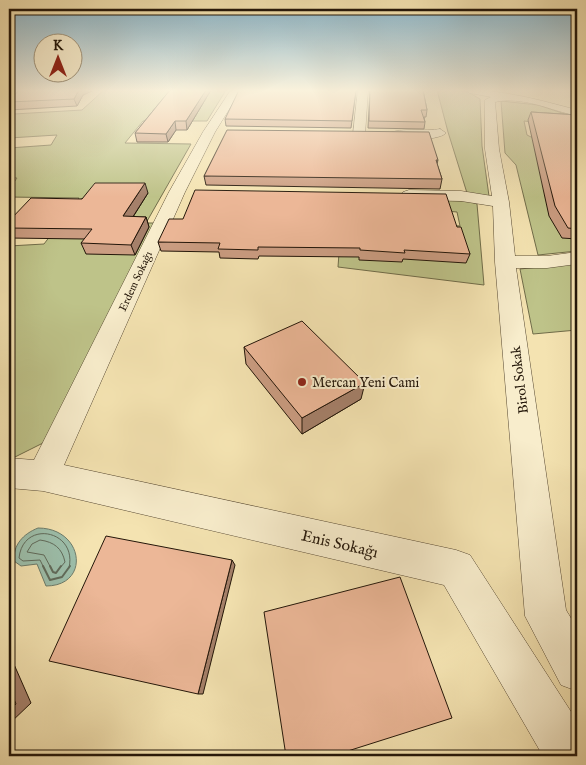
<svg xmlns="http://www.w3.org/2000/svg" width="586" height="765" viewBox="0 0 586 765" font-family="'IM FELL English',serif">
	<rect width="100%" height="100%" fill="#f4e3b1"/>
	<filter id="stains"><feTurbulence type="fractalNoise" baseFrequency=".004" numOctaves="4"/><feColorMatrix values="0 0 0 0 .2 0 0 0 0 .09 0 0 0 0 .02 0 0 0 .5 -.17"/></filter>
	<radialGradient id="worn" r=".72"><stop offset=".6" stop-color="#630" stop-opacity="0"/><stop offset="1" stop-color="#630" stop-opacity=".3"/></radialGradient>
	<path fill="#bec389" stroke="#706c49" fill-rule="evenodd" d="M 104,90 L 226,90 L 207,121 L 143,121 L 125,143 L 191,144 L 146,223 L 157,223 L 43,443 L 9,460 L 9,246 L 44,244 L 79,198 L 9,197 L 9,189 L 17,178 L 9,178 L 9,148 L 51,145 L 57,135 L 9,138 L 9,119 L 14,114 L 82,110 Z
		M 437,90 L 466,91 L 480,99 L 482,146 L 489,196 L 467,193 L 448,132 Z
		M 501,101 L 538,105 L 577,118 L 577,251 L 538,255 L 516,165 L 505,153 ZM 524,121 L 551,124 L 533,138 L 527,135 Z
		M 343,198 L 469,201 L 477,204 L 484,285 L 338,267 ZM 401,207 L 457,212 L 460,226 L 401,221 Z
		M 577,263 L 577,330 L 533,334 L 520,269 Z"/>
	<path fill="#9cbeaa" stroke="#6c7b6a" d="M 38,528 C 84,528 91,586 46,586 L 37,564 L 21,566 L 14,561 C 13,545 23,534 38,528 Z"/>
	<g fill="none" stroke-linecap="round" stroke-linejoin="round">
		<path stroke="#606a5a" stroke-width="1" d="M 44,568 L 40,560 L 23,561 L 19,558 C 23,519 78,530 69,568
			M 51,568 L 44,555 L 27,552 L 32,544 L 40,540 C 54,542 62,548 65,562 L 60,568"/>
		<path stroke="#606a5a" stroke-width="2" d="M 43,566 L 50,580 L 62,577 L 70,566
			M 50,566 L 53,572 L 56,573 L 61,566"/>
		<defs>
			<path id="street" d="M 231,90 L 241,90 L 215,132 L 185,192 L 64,465 L 456,550 L 470,555 L 577,721 L 577,756 L 543,756 L 444,585 L 43,491 L 9,488 L 9,458 L 34,460 L 169,192 L 203,132 Z
				M 358,90 L 368,90 L 365,135 L 359,139 L 353,135 Z
				M 465,90 C 504,90 540,100 577,110 L 577,116 C 551,110 522,96 495,102 L 499,149 L 509,202 L 515,256 L 547,256 L 577,252 L 577,264 L 547,268 L 516,268 L 566,610 L 577,628 L 577,691 L 561,685 L 525,616 L 495,262 L 493,206 L 461,201 L 409,200 L 403,198 L 401,195 L 403,192 L 409,190 L 461,191 L 492,196 L 485,149 L 485,100 L 491,97 L 470,93 Z
				M 440,129 L 446,133 C 439,141 393,142 387,135 C 394,127 427,132 440,129 Z"/>
		</defs>
		<use href="#street" stroke="#574933" stroke-width="1"/>
		<use href="#street" fill="#f8edcc" fill-rule="evenodd"/>
	</g>
	<path fill="#cb9d82" stroke="#231609" d="M 19,90 L 94,90 L 83,95 L 77,106 L 9,110 L 9,99 L 11,99 Z
		M 170,90 L 211,90 L 187,130 L 176,130 L 168,142 L 137,142 L 135,133 Z
		M 356,90 L 351,128 L 226,126 L 225,119 Z
		M 370,90 L 423,90 L 427,110 L 426,117 L 424,117 L 425,122 L 424,129 L 368,128 Z
		M 531,112 L 577,115 L 577,239 L 562,238 L 549,216 L 528,120 Z
		M 438,160 L 437,164 L 442,179 L 440,189 L 206,185 L 204,176 Z
		M 148,193 L 133,217 L 146,217 L 149,227 L 135,255 L 86,254 L 81,243 L 85,239 L 9,238 L 9,221 L 82,199 Z
		M 457,227 L 470,254 L 466,263 L 403,259 L 402,262 L 359,260 L 359,257 L 259,256 L 258,259 L 220,258 L 219,252 L 161,251 L 158,242 Z
		M 244,347 L 361,399 L 302,434 L 246,364 Z"/>
	<path fill="#a5806a" stroke="#231609" d="M 9,90 L 14,90 L 9,95 Z
		M 79,90 L 94,90 L 83,95 L 77,106 L 74,99 Z
		M 206,90 L 211,90 L 187,130 L 186,121 Z
		M 175,121 L 176,130 L 168,142 L 166,134 Z
		M 145,183 L 148,193 L 127,226 L 123,216 Z
		M 146,217 L 149,227 L 135,255 L 131,245 Z
		M 365,383 L 361,399 L 302,434 L 302,418 Z
		M 232,560 L 235,565 L 203,694 L 198,694 Z
		M 9,653 L 31,703 L 9,724 Z"/>
	<path fill="#ecb797" stroke="#231609" d="M 19,90 L 79,90 L 74,99 L 9,102 L 9,99 L 11,99 Z
		M 170,90 L 206,90 L 186,121 L 175,121 L 166,134 L 135,133 Z
		M 239,90 L 356,90 L 352,121 L 225,119 Z
		M 370,90 L 423,90 L 427,110 L 421,110 L 425,122 L 369,121 Z
		M 531,112 L 577,115 L 577,229 L 568,228 L 555,206 Z
		M 227,130 L 429,132 L 438,160 L 436,160 L 442,179 L 204,176 Z
		M 95,183 L 145,183 L 123,216 L 146,217 L 131,245 L 81,243 L 92,229 L 9,228 L 9,221 L 31,198 L 82,199 Z
		M 195,190 L 446,194 L 457,227 L 461,227 L 470,254 L 404,250 L 405,253 L 360,250 L 360,248 L 258,247 L 258,250 L 218,249 L 220,243 L 158,242 L 169,219 L 183,219 Z
		M 302,321 L 365,383 L 302,418 L 244,347 Z
		M 106,536 L 232,560 L 198,694 L 49,661 Z
		M 400,577 L 452,718 L 332,756 L 286,756 L 264,612 Z
		M 9,687 L 16,704 L 9,711 Z"/>
	<linearGradient id="sky" x2="0" y2="1"><stop stop-color="#89b8cf"/><stop offset="0.46" stop-color="#faf2dc"/><stop offset="1" stop-color="#faf2dc" stop-opacity="0"/></linearGradient>
	<rect width="586" height="197" fill="url(#sky)"/>
	<circle fill="#8f2418" stroke="#f8edcc" stroke-width="2" cx="302" cy="382" r="5"/>
	<g text-anchor="middle" stroke-width="4" stroke-linejoin="round" paint-order="stroke">
		<g font-size="11" fill="#231609" stroke="#f8edcc">
			<text transform="translate(135 281) rotate(-65)" y="4">Erdem Sokağı</text>
		</g>
		<g font-size="14" fill="#231609" stroke="#f8edcc">
			<text transform="translate(519 380) rotate(-97)" y="5">Birol Sokak</text>
		</g>
		<g font-size="14" fill="#231609" stroke="#f8edcc" text-anchor="start">
			<text x="312" y="387">Mercan Yeni Cami</text>
		</g>
		<g font-size="16" fill="#231609" stroke="#f8edcc">
			<text transform="translate(340 543) rotate(13)" y="6">Enis Sokağı</text>
		</g>
	</g>
	<rect width="586" height="765" fill="none" stroke="#f4e3b1" stroke-width="30"/>
	<rect x="10" y="10" width="566" height="745" fill="none" stroke="#231609" stroke-width="2.5"/>
	<rect x="15" y="15" width="556" height="735" fill="none" stroke="#231609"/>
	<g transform="translate(58 58)"><circle r="24" fill="#f8edcc" stroke="#a3977e"/>
	<path d="M0-4L9 19L0 12L-9 19Z" fill="#8f2418"/>
	<text y="-8" font-size="14" font-weight="bold" text-anchor="middle" fill="#231609">K</text>
	</g>
	<rect width="100%" height="100%" filter="url(#stains)"/>
	<rect width="100%" height="100%" fill="url(#worn)"/>
</svg>
